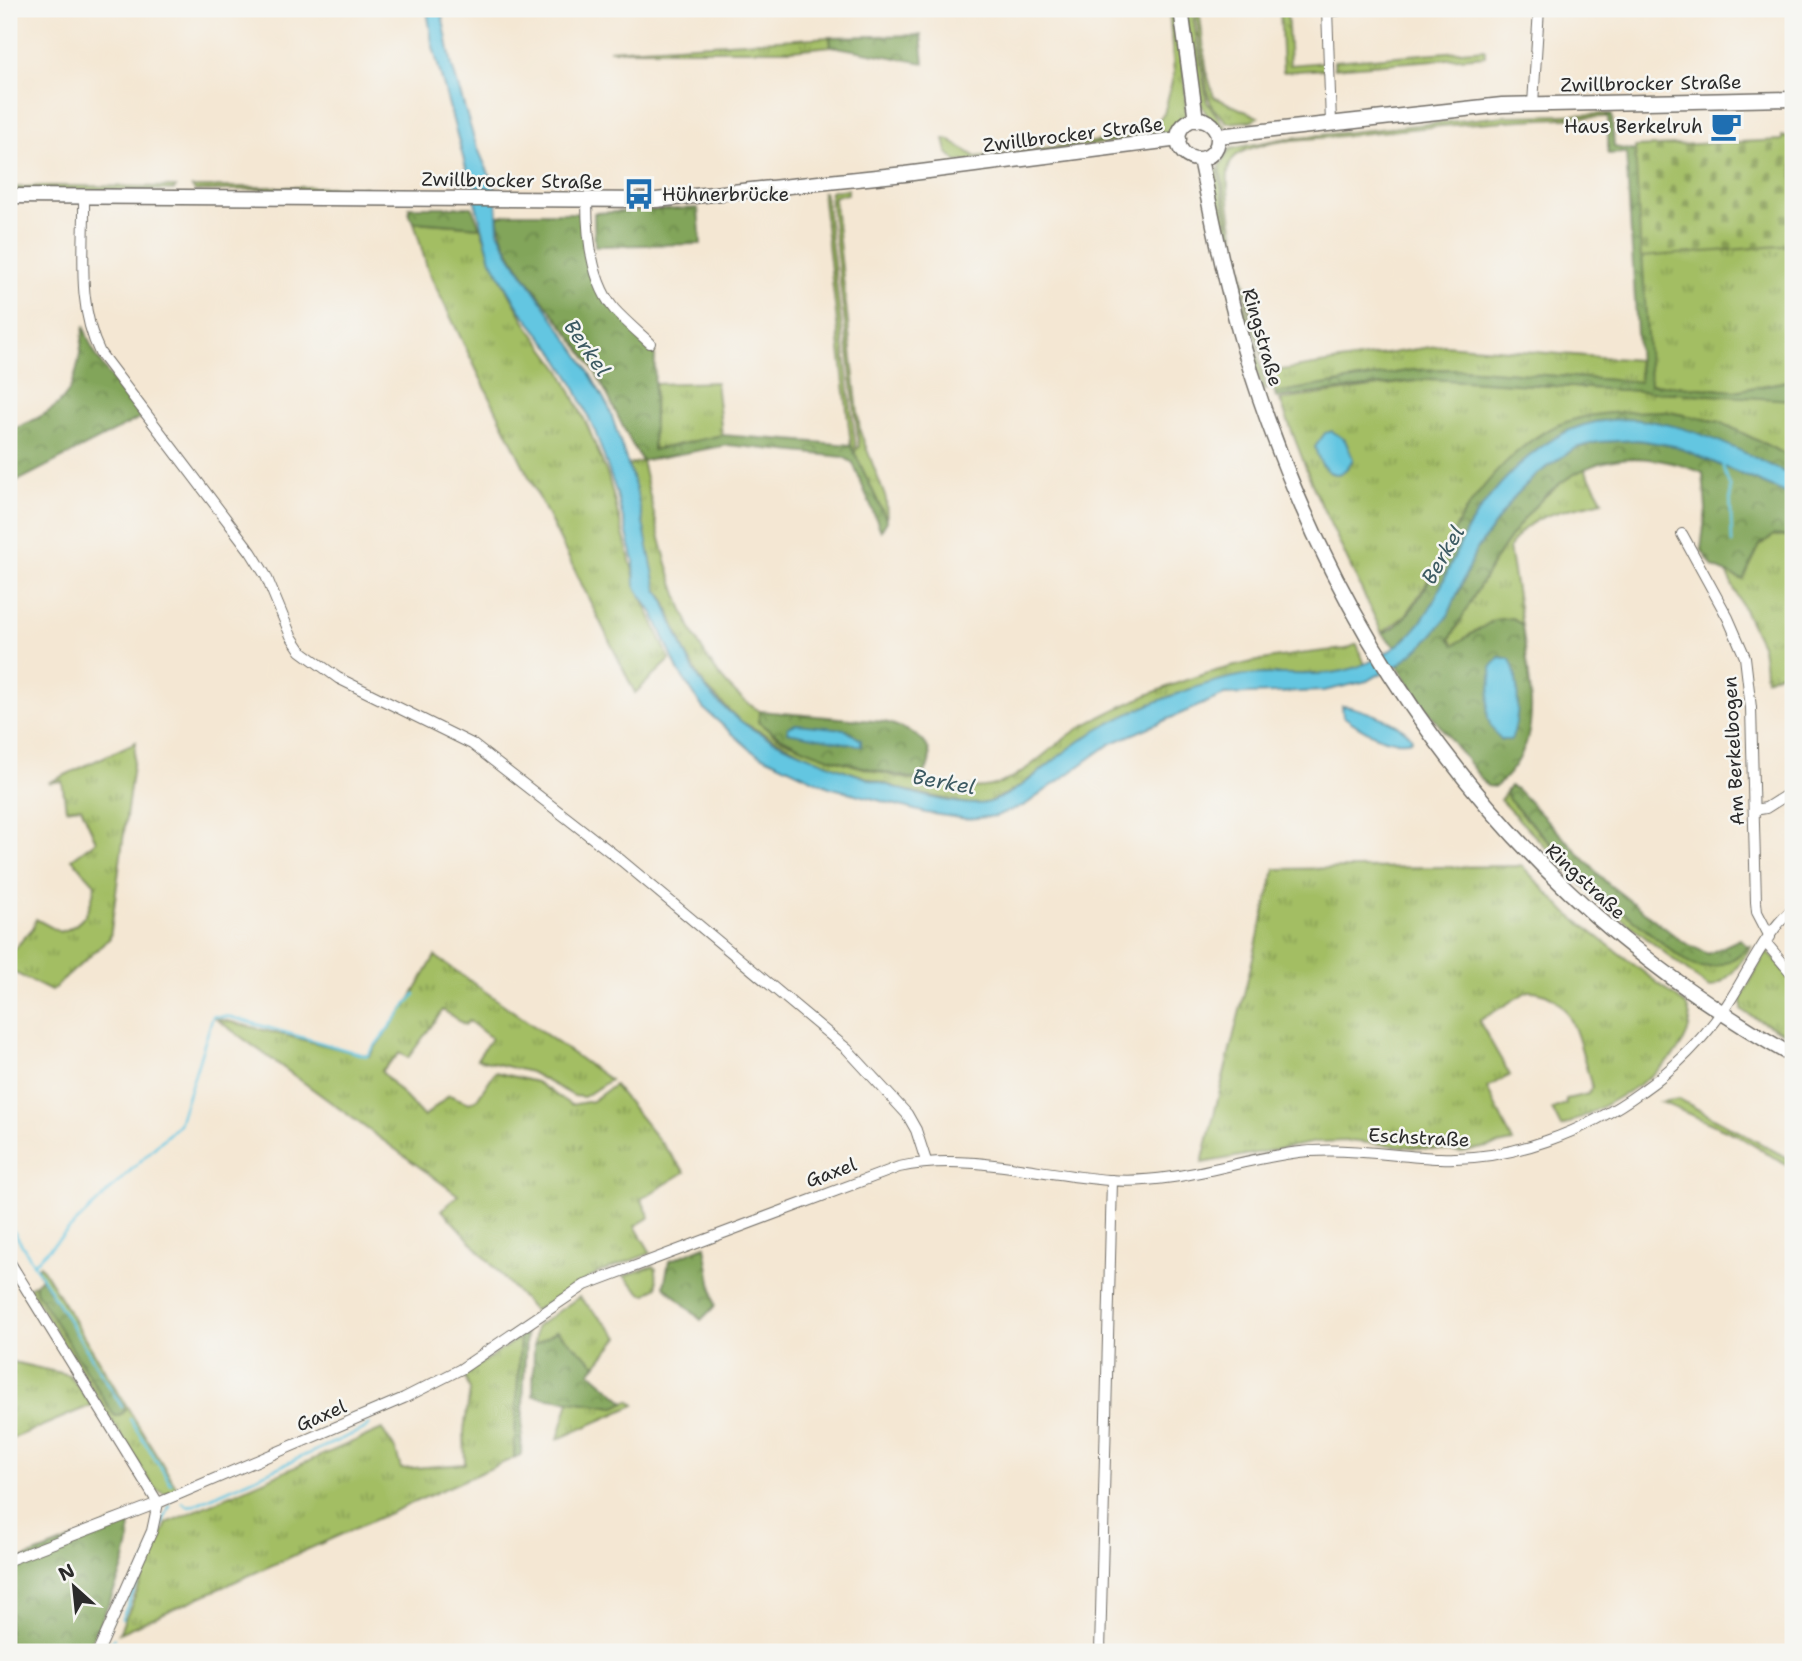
<svg xmlns="http://www.w3.org/2000/svg" width="1802" height="1661" viewBox="0 0 1802 1661" font-family="'Shantell Sans',sans-serif">
	<defs>
		<pattern id="grass-tufts" width="24" height="20" patternUnits="userSpaceOnUse" patternTransform="scale(1.75)"><rect width="24" height="20" fill="#a3be64"/><path d="M3 7l-1-3M5 7V3M7 7l1-3M15 17l-1-3M17 17v-4M19 17l1-3" fill="none" stroke="#859b53"/></pattern>
		<pattern id="forest-crowns" width="20" height="18" patternUnits="userSpaceOnUse" patternTransform="scale(1.75)"><rect width="20" height="18" fill="#82a55a"/><path d="M2 6a3 3 0 1 1 6 0M12 15a3 3 0 1 1 6 0" fill="none" stroke="#6b874b"/></pattern>
		<pattern id="cemetery-stones" width="16" height="16" patternUnits="userSpaceOnUse" patternTransform="scale(1.75)"><rect width="16" height="16" fill="#a3be64"/><path d="M2 7V4a2 2 0 0 1 4 0v3zM10 15v-3a2 2 0 0 1 4 0v3z" fill="#859b53"/></pattern>
	</defs>
	<rect width="100%" height="100%" fill="#f6f6f2"/>
	<filter id="ink" filterUnits="userSpaceOnUse"><feTurbulence type="fractalNoise" baseFrequency=".0143" numOctaves="2"/><feDisplacementMap in="SourceGraphic" scale="14" xChannelSelector="R" yChannelSelector="G"/><feConvolveMatrix kernelMatrix="1 2 1 2 8 2 1 2 1" color-interpolation-filters="sRGB"/></filter>
	<filter id="wash" filterUnits="userSpaceOnUse"><feTurbulence type="fractalNoise" baseFrequency=".00686" numOctaves="4" result="noise"/><feDisplacementMap in="SourceGraphic" scale="28" xChannelSelector="R" yChannelSelector="G"/><feGaussianBlur stdDeviation="1.57" result="paint"/><feColorMatrix in="noise" values="0 0 0 0 0 0 0 0 0 0 0 0 0 0 0 0 0 1.4 0 .05"/><feComposite in="paint" operator="in"/></filter>
	<g filter="url(#wash)">
		<rect width="100%" height="100%" fill="#f4e7d3"/>
		<path fill="url(#grass-tufts)" stroke="#677448" stroke-width="2" d="M 1169,9 L 1175,9 C 1178,28 1191,107 1183,121 C 1177,131 1165,134 1155,137 L 957,162 L 947,152 L 944,139 L 947,139 L 976,157 L 1124,138 L 1150,128 L 1164,114 L 1174,73 Z
			M 1185,9 L 1192,9 L 1207,102 L 1226,128 C 1191,127 1189,35 1185,9 Z
			M 1195,9 L 1199,9 L 1207,73 L 1214,97 L 1258,117 L 1250,121 L 1228,123 L 1212,107 L 1208,95 Z
			M 1280,9 L 1287,9 L 1290,65 L 1324,62 L 1325,69 L 1283,72 Z
			M 830,37 L 831,46 L 792,50 L 609,50 Z
			M 1485,49 L 1485,56 L 1334,68 L 1334,61 Z
			M 1608,114 L 1606,117 C 1520,118 1436,126 1351,135 C 1318,139 1277,138 1246,150 C 1238,153 1233,157 1230,164 C 1218,194 1258,336 1269,372 L 1443,345 L 1638,360 L 1640,382 L 1462,369 L 1413,370 L 1275,393 L 1252,325 L 1230,229 L 1220,166 L 1230,149 L 1282,139 L 1504,116 Z
			M 1218,169 L 1237,278 L 1267,390 L 1263,390 L 1244,332 L 1213,187 L 1210,170 Z
			M 42,186 L 176,187 L 174,190 L 9,191 L 9,188 Z
			M 192,187 L 365,187 L 370,193 L 267,192 L 266,189 L 195,191 Z
			M 848,189 L 848,194 L 834,196 L 860,431 L 886,499 L 887,521 L 851,445 L 822,192 L 824,192 L 827,205 L 856,450 L 859,447 L 830,195 L 830,191 Z
			M 414,222 L 480,227 L 502,280 L 525,322 L 561,371 L 588,427 L 608,476 L 637,587 L 670,660 L 635,693 L 428,271 Z
			M 1793,241 L 1793,380 L 1735,391 L 1650,384 L 1640,249 Z
			M 1430,379 L 1791,399 L 1793,458 L 1720,422 L 1663,411 L 1465,511 L 1425,586 L 1406,615 L 1382,633 L 1314,489 L 1280,400 Z
			M 716,382 L 722,435 L 653,451 L 655,384 Z
			M 642,461 C 660,540 683,668 760,711 L 758,722 C 765,727 772,734 779,738 C 823,759 950,798 995,785 C 1028,775 1053,743 1083,726 C 1172,678 1245,657 1346,649 L 1357,644 L 1365,665 L 1338,674 L 1246,675 L 1150,704 L 1086,737 L 1016,789 L 988,803 L 973,805 L 904,790 L 820,762 L 741,722 L 704,685 L 686,654 L 663,596 L 657,590 L 629,465 Z
			M 1584,468 L 1603,501 C 1567,510 1527,513 1509,548 L 1522,625 L 1512,618 L 1478,629 L 1454,646 L 1450,639 C 1486,576 1517,504 1584,468 Z
			M 1774,535 L 1793,537 L 1793,668 L 1766,679 L 1762,647 L 1726,572 L 1743,580 L 1760,545 Z
			M 136,742 L 110,938 L 51,991 L 9,970 L 9,955 L 33,928 L 36,919 L 60,932 C 85,925 91,908 95,884 L 72,859 L 96,841 L 81,807 L 66,809 L 62,781 L 48,783 Z
			M 1506,792 C 1512,806 1526,818 1537,830 C 1583,879 1634,922 1688,963 C 1717,974 1728,959 1752,945 C 1742,961 1728,983 1709,988 L 1591,894 L 1500,800 Z
			M 1522,866 L 1567,913 L 1686,1005 C 1712,1056 1598,1110 1561,1127 L 1552,1109 L 1566,1104 L 1566,1099 L 1588,1094 L 1592,1087 C 1580,1053 1576,990 1528,991 L 1479,1021 L 1510,1075 L 1487,1088 L 1513,1142 L 1462,1152 L 1347,1141 L 1317,1142 L 1202,1163 L 1275,869 Z
			M 1767,950 L 1793,981 L 1793,1038 L 1742,1011 L 1742,997 Z
			M 435,956 L 610,1080 L 584,1097 L 574,1096 L 530,1072 L 477,1059 L 491,1038 L 469,1021 L 465,1025 L 443,1010 L 408,1058 L 400,1053 L 381,1071 L 424,1117 L 449,1095 L 469,1103 L 477,1099 L 495,1072 L 536,1082 L 571,1105 L 592,1101 L 614,1085 L 685,1172 L 641,1199 L 650,1217 L 635,1226 L 651,1253 L 598,1273 L 534,1311 L 442,1210 L 458,1195 L 215,1018 L 369,1056 L 411,998 Z
			M 1679,1099 L 1793,1161 L 1793,1169 L 1735,1134 L 1661,1102 Z
			M 40,1265 L 177,1488 L 177,1490 L 165,1494 L 154,1488 L 29,1288 L 36,1283 L 36,1291 L 113,1414 L 116,1416 L 123,1413 L 125,1409 L 41,1278 L 37,1268 Z
			M 653,1266 L 656,1269 L 657,1287 L 647,1294 L 642,1294 L 624,1276 Z
			M 579,1297 L 619,1337 L 596,1365 L 557,1331 L 534,1345 L 536,1327 Z
			M 520,1337 L 514,1458 L 119,1633 L 167,1523 L 382,1429 L 396,1451 L 401,1469 L 465,1464 L 464,1431 L 470,1390 L 464,1375 Z
			M 9,1361 L 69,1375 L 92,1405 L 9,1440 Z
			M 629,1400 L 635,1405 L 558,1439 L 569,1401 L 615,1407 Z"/>
		<path fill="url(#forest-crowns)" stroke="#566842" stroke-width="2" d="M 921,35 L 924,63 L 831,46 L 830,37 Z
			M 1608,114 L 1612,115 L 1614,147 L 1636,151 L 1650,384 L 1735,391 L 1793,380 L 1793,400 L 1430,379 L 1276,398 L 1275,393 L 1413,370 L 1462,369 L 1640,382 L 1626,153 L 1608,154 Z
			M 409,207 L 472,207 L 480,227 L 414,222 L 409,216 Z
			M 698,208 L 701,244 L 595,246 L 594,213 Z
			M 513,213 L 576,213 L 584,218 L 596,285 L 655,355 L 653,450 L 722,435 L 851,445 L 887,521 L 881,531 L 853,463 L 843,457 L 728,445 L 642,461 C 623,432 612,400 594,370 C 573,335 544,304 521,270 C 512,256 497,234 499,216 Z
			M 84,326 C 94,362 119,388 142,417 L 10,485 L 14,465 L 9,464 L 9,431 C 74,405 75,390 84,326 Z
			M 1663,411 L 1720,422 L 1793,458 L 1793,477 C 1694,426 1599,381 1509,477 C 1495,492 1479,509 1469,527 C 1453,558 1443,600 1419,627 C 1413,634 1403,641 1395,647 L 1382,633 C 1418,624 1445,541 1465,512 C 1487,479 1521,441 1558,425 C 1591,411 1626,412 1663,411 Z
			M 1638,440 L 1675,446 L 1793,496 L 1793,537 L 1774,535 L 1760,545 L 1743,580 L 1713,567 L 1701,549 L 1706,510 L 1703,473 C 1561,416 1508,536 1450,639 L 1454,645 L 1494,620 L 1512,618 L 1522,625 C 1529,685 1548,745 1495,787 L 1487,786 L 1422,703 L 1397,665 L 1458,594 L 1475,552 L 1515,496 L 1536,475 L 1575,448 L 1598,442 Z
			M 760,711 L 885,722 C 915,731 946,746 920,780 C 866,768 802,757 758,722 Z
			M 1510,786 L 1518,790 L 1607,883 L 1683,942 L 1708,954 L 1740,939 L 1748,947 C 1733,963 1707,974 1688,963 L 1598,892 L 1509,800 L 1506,792 Z
			M 705,1246 L 715,1306 L 701,1320 L 664,1286 L 669,1261 Z
			M 41,1278 L 125,1409 L 123,1413 L 116,1416 L 113,1414 L 36,1291 L 36,1283 Z
			M 557,1331 L 596,1365 L 590,1372 L 625,1402 L 615,1407 L 533,1396 L 534,1345 Z
			M 526,1333 L 521,1455 L 514,1458 L 520,1337 Z
			M 127,1518 C 141,1546 99,1623 86,1652 L 9,1652 L 9,1564 Z"/>
		<path fill="url(#cemetery-stones)" stroke="#677448" stroke-width="2" d="M 1782,136 L 1793,136 L 1793,245 L 1641,257 L 1635,147 L 1782,140 Z"/>
		<path fill="#63c6e1" stroke="#477886" stroke-width="2" d="M 427,9 L 441,9 L 452,66 L 475,142 L 496,190 L 498,231 L 511,257 L 581,358 L 609,408 L 636,489 L 657,590 L 662,596 C 676,631 689,673 716,700 C 728,711 740,722 754,730 C 793,754 949,815 990,802 C 1021,791 1044,767 1070,748 C 1105,722 1147,704 1188,690 C 1206,684 1229,676 1248,675 C 1308,670 1340,686 1395,647 C 1437,618 1445,567 1470,525 C 1492,489 1530,448 1570,430 C 1644,398 1729,444 1793,477 L 1793,496 L 1675,446 L 1638,440 L 1598,442 L 1575,448 L 1536,475 L 1515,496 L 1475,552 L 1448,616 L 1425,643 L 1398,665 L 1367,681 L 1324,691 L 1224,695 L 1110,744 L 1025,805 L 996,816 L 967,819 L 926,813 L 829,787 L 752,751 L 703,708 L 678,670 L 654,615 L 635,586 L 634,561 L 616,491 L 595,431 L 572,381 L 552,349 L 520,310 L 491,260 L 432,43 Z
			M 1332,431 L 1345,440 L 1353,459 C 1338,488 1320,470 1315,447 L 1325,433 Z
			M 1499,657 L 1510,659 C 1520,678 1520,720 1511,740 L 1502,740 C 1475,715 1494,698 1491,668 Z
			M 1342,706 C 1356,706 1410,726 1412,740 C 1388,746 1362,730 1343,716 Z
			M 796,724 L 844,729 L 861,740 L 861,746 L 787,732 L 788,727 Z"/>
		<g fill="none" stroke-linecap="round" stroke-linejoin="round">
			<path stroke="#63c6e1" stroke-width="2.5" d="M 1722,463 L 1730,487 L 1732,543
				M 9,1224 L 122,1407
				M 33,1264 L 179,1124 L 213,1016 L 231,1017 L 367,1056 L 415,994
				M 130,1419 L 171,1484
				M 182,1502 L 187,1506 L 194,1505 L 364,1429 L 369,1424
				M 122,1619 L 170,1505
				M 107,1652 L 114,1638"/>
		</g>
	</g>
	<g filter="url(#ink)">
		<g fill="none" stroke-linecap="round" stroke-linejoin="round">
			<defs>
				<path id="street" d="M 1327,9 L 1331,123
					M 1327,12 L 1347,9
					M 1533,104 L 1539,9
					M 84,195 C 85,247 76,305 100,353 L 251,552 L 266,576 L 291,636 L 301,651 L 338,678 L 472,744 L 622,861 L 847,1049 L 907,1114 L 916,1130 L 926,1161
					M 587,200 C 587,235 591,281 614,309 C 625,321 638,332 650,343
					M 1682,534 L 1728,618 L 1745,657 L 1751,708 L 1756,902 L 1757,912 L 1770,937
					M 1754,810 L 1766,808 L 1793,791
					M 1766,943 L 1793,975
					M 9,1261 L 158,1503 L 152,1531 L 98,1652
					M 9,1560 L 158,1503 L 404,1398 L 461,1369 L 585,1285 L 899,1167 C 968,1152 1040,1175 1109,1180 C 1173,1185 1230,1162 1292,1153 C 1341,1146 1390,1156 1440,1158 C 1510,1161 1586,1132 1642,1091 C 1675,1068 1705,1037 1727,1005 C 1748,974 1764,933 1793,909
					M 1100,1652 L 1112,1180"/>
				<path id="secondary" d="M 1181,9 L 1196,120
					M1178 139a20 20 0 1 1 40 0a20 20 0 1 1-40 0Z
					M 1218,136 L 1502,105 L 1793,99
					M 1200,159 C 1215,230 1229,302 1251,371 C 1346,667 1521,902 1793,1056
					M 9,196 L 656,200 L 905,174 L 1179,139"/>
			</defs>
			<use href="#street" stroke="#716d66" stroke-width="12"/>
			<use href="#secondary" stroke="#716d66" stroke-width="17"/>
			<use href="#street" stroke="#fff" stroke-width="10"/>
			<use href="#secondary" stroke="#fff" stroke-width="14"/>
		</g>
	</g>
	<defs>
		<symbol id="cafe-bare" viewBox="-9 -9 18 18"><path d="M-5.5-4.5H6V0H3Q3 3.5 0 3.5H-2.5Q-5.5 3.5-5.5 0ZM3-3.2v2h1.7v-2ZM-6 4.5H4V6H-6Z" fill="#1f6fb2" stroke="#f6f6f2" stroke-width="2.5" paint-order="stroke"/></symbol>
		<symbol id="bus-bare" viewBox="-9 -9 18 18"><path d="M-5-6H5V4H4V6H2V4H-2V6H-4V4H-5ZM-3.5-4V0h7V-4ZM-3.5 1.2v1.5H-2V1.2ZM2 1.2v1.5H3.5V1.2Z" fill="#1f6fb2" stroke="#f6f6f2" stroke-width="2.5" paint-order="stroke"/></symbol>
	</defs>
	<g fill-rule="evenodd">
		<use href="#cafe-bare" x="1704" y="104" width="44" height="44"/>
		<use href="#bus-bare" x="617" y="172" width="44" height="44"/>
	</g>
	<g text-anchor="middle" stroke-width="5" stroke-linejoin="round" paint-order="stroke">
		<g font-size="19" fill="#2b2b2b" stroke="#f6f6f2">
			<text transform="translate(1651 83) rotate(-1)" y="7">Zwillbrocker Straße</text>
			<text transform="translate(1073 134) rotate(-7)" y="7">Zwillbrocker Straße</text>
			<text transform="translate(512 180) rotate(1)" y="7">Zwillbrocker Straße</text>
			<text transform="translate(1263 337) rotate(74)" y="7">Ringstraße</text>
			<text transform="translate(1733 751) rotate(-93)" y="7">Am Berkelbogen</text>
			<text transform="translate(1586 881) rotate(43)" y="7">Ringstraße</text>
			<text transform="translate(1419 1137) rotate(3)" y="7">Eschstraße</text>
			<text transform="translate(831 1172) rotate(-20)" y="7">Gaxel</text>
			<text transform="translate(321 1415) rotate(-23)" y="7">Gaxel</text>
		</g>
		<g font-size="19" fill="#2b2b2b" stroke="#f6f6f2" text-anchor="end">
			<text x="1703" y="133">Haus Berkelruh</text>
			<text x="662" y="201" text-anchor="start">Hühnerbrücke</text>
		</g>
		<g font-size="21" font-style="italic" fill="#3c5a62" stroke="#f6f6f2">
			<text transform="translate(587 348) rotate(55)" y="7">Berkel</text>
			<text transform="translate(1443 555) rotate(-60)" y="7">Berkel</text>
			<text transform="translate(944 782) rotate(10)" y="7">Berkel</text>
		</g>
	</g>
	<rect width="1802" height="1661" fill="none" stroke="#f6f6f2" stroke-width="35"/>
	<g transform="translate(74 1587) rotate(333)" stroke="#f6f6f2" stroke-width="5" paint-order="stroke">
	<path d="M0-5L12 26L0 18L-12 26Z" fill="#2b2b2b"/>
	<text y="-10" font-size="19" font-weight="bold" text-anchor="middle" fill="#2b2b2b">N</text>
	</g>
</svg>
